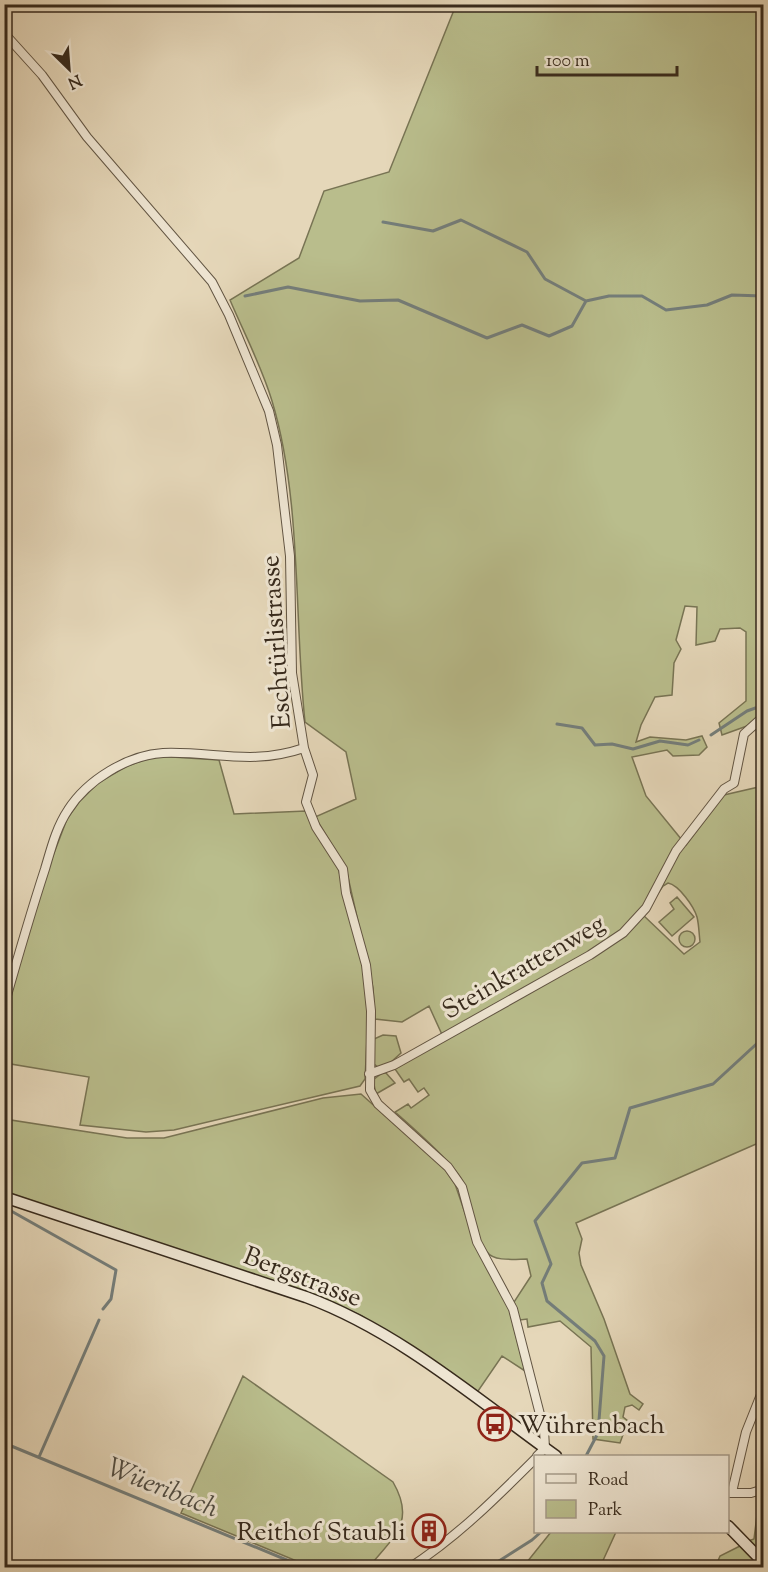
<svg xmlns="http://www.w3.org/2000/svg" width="768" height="1572" viewBox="0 0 768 1572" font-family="'Sorts Mill Goudy',serif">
	<rect width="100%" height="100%" fill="#e5d7b9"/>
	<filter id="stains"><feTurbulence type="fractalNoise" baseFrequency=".00333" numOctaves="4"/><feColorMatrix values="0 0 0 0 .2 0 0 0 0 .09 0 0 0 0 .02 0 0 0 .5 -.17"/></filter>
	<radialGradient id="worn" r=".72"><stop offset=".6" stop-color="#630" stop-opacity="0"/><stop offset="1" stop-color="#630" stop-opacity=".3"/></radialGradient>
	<path fill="#b9bd8c" stroke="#787454" stroke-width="1.5" fill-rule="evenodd" d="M 456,5 L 763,5 L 763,714 L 747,726 L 722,735 L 719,723 L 746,701 L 746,632 L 740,628 L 720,629 L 715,641 L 696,645 L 697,607 L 685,606 L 676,640 L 681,649 L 674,663 L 672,695 L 655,697 L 641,725 L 636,742 L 650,737 L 686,740 L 702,736 L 707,747 L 699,755 L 673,756 L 667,750 L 632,757 L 646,796 L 686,845 L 724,795 L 763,786 L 763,1141 L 576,1223 L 582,1239 L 579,1253 L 581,1265 L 604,1319 L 630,1394 L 643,1404 L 639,1410 L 632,1405 L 625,1407 L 623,1417 L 628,1421 L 620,1443 L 593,1439 L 591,1347 L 560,1321 L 528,1327 L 527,1319 L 520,1320 L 514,1302 L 531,1276 L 527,1259 C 516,1259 494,1262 487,1252 C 471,1233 472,1204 463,1182 C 455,1164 412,1127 395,1112 L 408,1104 L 411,1108 L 429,1095 L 424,1088 L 418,1092 L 409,1079 L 404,1082 L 395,1069 L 444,1039 L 429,1006 L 402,1022 L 375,1019 L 373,988 L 346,868 L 315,817 L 356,799 L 346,752 L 305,722 C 294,619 302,500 272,401 C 262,367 244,333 230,300 L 299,258 L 324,191 L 389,172 ZM 668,883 C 679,885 694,907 697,917 C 699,925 699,934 700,942 L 684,954 L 643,915 L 663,886 Z
		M 156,756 L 219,760 L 234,814 L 306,811 L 338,867 L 363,967 L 368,1019 L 365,1079 L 360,1086 L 174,1130 L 146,1132 L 80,1125 L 89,1077 L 5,1063 L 5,1013 L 26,927 L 67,819 L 79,802 L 98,783 L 127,766 Z
		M 677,897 L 694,917 L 672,936 L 659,922 L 674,909 L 670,903 Z
		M679 939a8 8 0 1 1 16 0a8 8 0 1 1-16 0Z
		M 383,1035 L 396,1036 L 401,1053 L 390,1063 L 378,1067 L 374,1064 L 374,1039 Z
		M 382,1073 L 386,1073 L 395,1083 L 376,1094 L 373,1080 Z
		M 361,1094 L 444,1168 L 455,1184 L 476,1245 L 506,1297 L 525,1371 L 502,1356 L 476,1394 L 362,1316 L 315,1295 L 5,1192 L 4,1119 L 127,1138 L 164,1138 L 323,1098 Z
		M 243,1376 L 393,1482 C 416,1522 394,1536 369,1567 L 311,1567 L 181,1513 Z
		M 531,1413 L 537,1418 L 540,1428 L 535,1434 L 523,1426 Z
		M 763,1497 L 763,1557 L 748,1541 L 754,1539 L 759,1499 Z
		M 551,1532 L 616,1532 L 600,1567 L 523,1567 Z
		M 740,1546 L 761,1567 L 715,1568 L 720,1556 Z"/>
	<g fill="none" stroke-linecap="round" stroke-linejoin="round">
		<path stroke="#747e7b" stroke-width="3" d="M 383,222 L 433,231 L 461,220 L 527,252 L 545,279 L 586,301
			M 245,296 L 288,287 L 360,301 L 398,300 L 487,338 L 522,325 L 549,336 L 572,326 L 586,301 L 609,296 L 642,296 L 666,310 L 707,305 L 732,295 L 763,296
			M 557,724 L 582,728 L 595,745 L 612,744 L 633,749 L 660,741 L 688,745 L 699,740
			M 711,735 L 747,711 L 764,705
			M 4,1207 L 116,1270 L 111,1299 L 103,1309
			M 4,1443 L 306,1568
			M 586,1456 L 598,1433 L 604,1356 L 595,1341 L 547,1301 L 542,1283 L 551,1264 L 535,1221 L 582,1163 L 615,1158 L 630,1108 L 713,1084 L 764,1037
			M 39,1457 L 99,1320
			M 488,1568 L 532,1540 L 541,1532"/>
		<defs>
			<path id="street" d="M 4,33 L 42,75 L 87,137 L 212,282 L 229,315 L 269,411 L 277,445 L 290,556 L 292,673 L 304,748 L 313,775 L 306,802 L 316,827 L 343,869 L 346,893 L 366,965 L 371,1011 L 370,1090 L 378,1104 L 448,1167 L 462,1187 L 477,1242 L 513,1309 L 544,1430 L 545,1448 L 537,1456
				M 4,1006 C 17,960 30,915 45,869 C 51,849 56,828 68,810 C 87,780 128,755 163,753 C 215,751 251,766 304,748
				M 369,1074 L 394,1065 L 590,955 L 623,933 L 646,908 L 676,851 L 724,789 L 734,783 L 744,734 L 764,716
				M 732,1492 L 746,1432 L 764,1387
				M 730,1493 L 751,1493 L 764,1489
				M 409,1568 C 457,1537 496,1498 536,1458"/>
			<path id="secondary" d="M 4,1197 L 306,1297 C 398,1331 478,1400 556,1456
				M 728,1526 L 764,1563"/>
		</defs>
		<use href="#street" stroke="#625543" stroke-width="10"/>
		<use href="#secondary" stroke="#372a1c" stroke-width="13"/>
		<use href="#street" stroke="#eee5d2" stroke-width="8"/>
		<use href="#secondary" stroke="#eee5d2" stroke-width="10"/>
	</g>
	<defs>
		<symbol id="bus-ring" viewBox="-11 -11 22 22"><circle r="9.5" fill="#eee5d2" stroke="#8f2418" stroke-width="1.5"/><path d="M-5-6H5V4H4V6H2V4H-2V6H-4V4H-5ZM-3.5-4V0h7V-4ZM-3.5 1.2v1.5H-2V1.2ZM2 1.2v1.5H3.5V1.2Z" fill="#8f2418"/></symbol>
		<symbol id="building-ring" viewBox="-11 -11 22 22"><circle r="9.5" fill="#eee5d2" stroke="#8f2418" stroke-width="1.5"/><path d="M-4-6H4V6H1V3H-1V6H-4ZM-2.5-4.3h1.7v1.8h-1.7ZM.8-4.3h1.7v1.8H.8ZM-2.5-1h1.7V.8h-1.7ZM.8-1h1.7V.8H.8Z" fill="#8f2418"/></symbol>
	</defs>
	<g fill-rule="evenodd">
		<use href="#bus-ring" x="476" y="1405" width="38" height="38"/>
		<use href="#building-ring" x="410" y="1512" width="38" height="38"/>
	</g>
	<g text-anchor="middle" stroke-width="6" stroke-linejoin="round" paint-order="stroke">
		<g font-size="26" fill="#372a1c" stroke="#eee5d2">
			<text transform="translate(275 642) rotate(-94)" y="9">Eschtürlistrasse</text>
			<text transform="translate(523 966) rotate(-30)" y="9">Steinkrattenweg</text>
			<text transform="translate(303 1276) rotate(21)" y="9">Bergstrasse</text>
		</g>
		<g font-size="26" fill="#372a1c" stroke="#eee5d2" text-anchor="start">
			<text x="518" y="1433">Wührenbach</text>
			<text x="406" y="1540" text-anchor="end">Reithof Staubli</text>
		</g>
		<g font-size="27" font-style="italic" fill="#504d44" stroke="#eee5d2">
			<text transform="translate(163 1487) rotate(22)" y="9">Wüeribach</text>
		</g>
	</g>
	<rect width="768" height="1572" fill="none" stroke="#e5d7b9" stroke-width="24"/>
	<rect x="6" y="6" width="756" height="1560" fill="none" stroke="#372a1c" stroke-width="3"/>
	<rect x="12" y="12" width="744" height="1548" fill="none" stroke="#372a1c" stroke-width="1.5"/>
	<rect x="534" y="1455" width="195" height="78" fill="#eee5d2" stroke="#a59a89" stroke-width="1.5"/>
	<rect x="546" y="1474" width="30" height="9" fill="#eee5d2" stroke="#a59a89" stroke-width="1.5"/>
	<text x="588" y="1485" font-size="18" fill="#372a1c">Road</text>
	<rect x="546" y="1500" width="30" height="18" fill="#b9bd8c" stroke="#a59a89" stroke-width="1.5"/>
	<text x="588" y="1515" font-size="18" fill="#372a1c">Park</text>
	<g transform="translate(69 69) rotate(155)" stroke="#eee5d2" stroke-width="4.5" paint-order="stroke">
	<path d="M0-4.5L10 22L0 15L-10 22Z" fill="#372a1c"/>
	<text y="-9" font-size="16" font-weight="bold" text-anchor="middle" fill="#372a1c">N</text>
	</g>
	<path d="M537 66v9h140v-9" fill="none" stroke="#372a1c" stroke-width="3"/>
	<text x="546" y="66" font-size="18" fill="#372a1c" stroke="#eee5d2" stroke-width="4.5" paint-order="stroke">100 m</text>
	<rect width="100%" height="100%" filter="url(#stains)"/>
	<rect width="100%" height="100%" fill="url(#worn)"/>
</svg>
